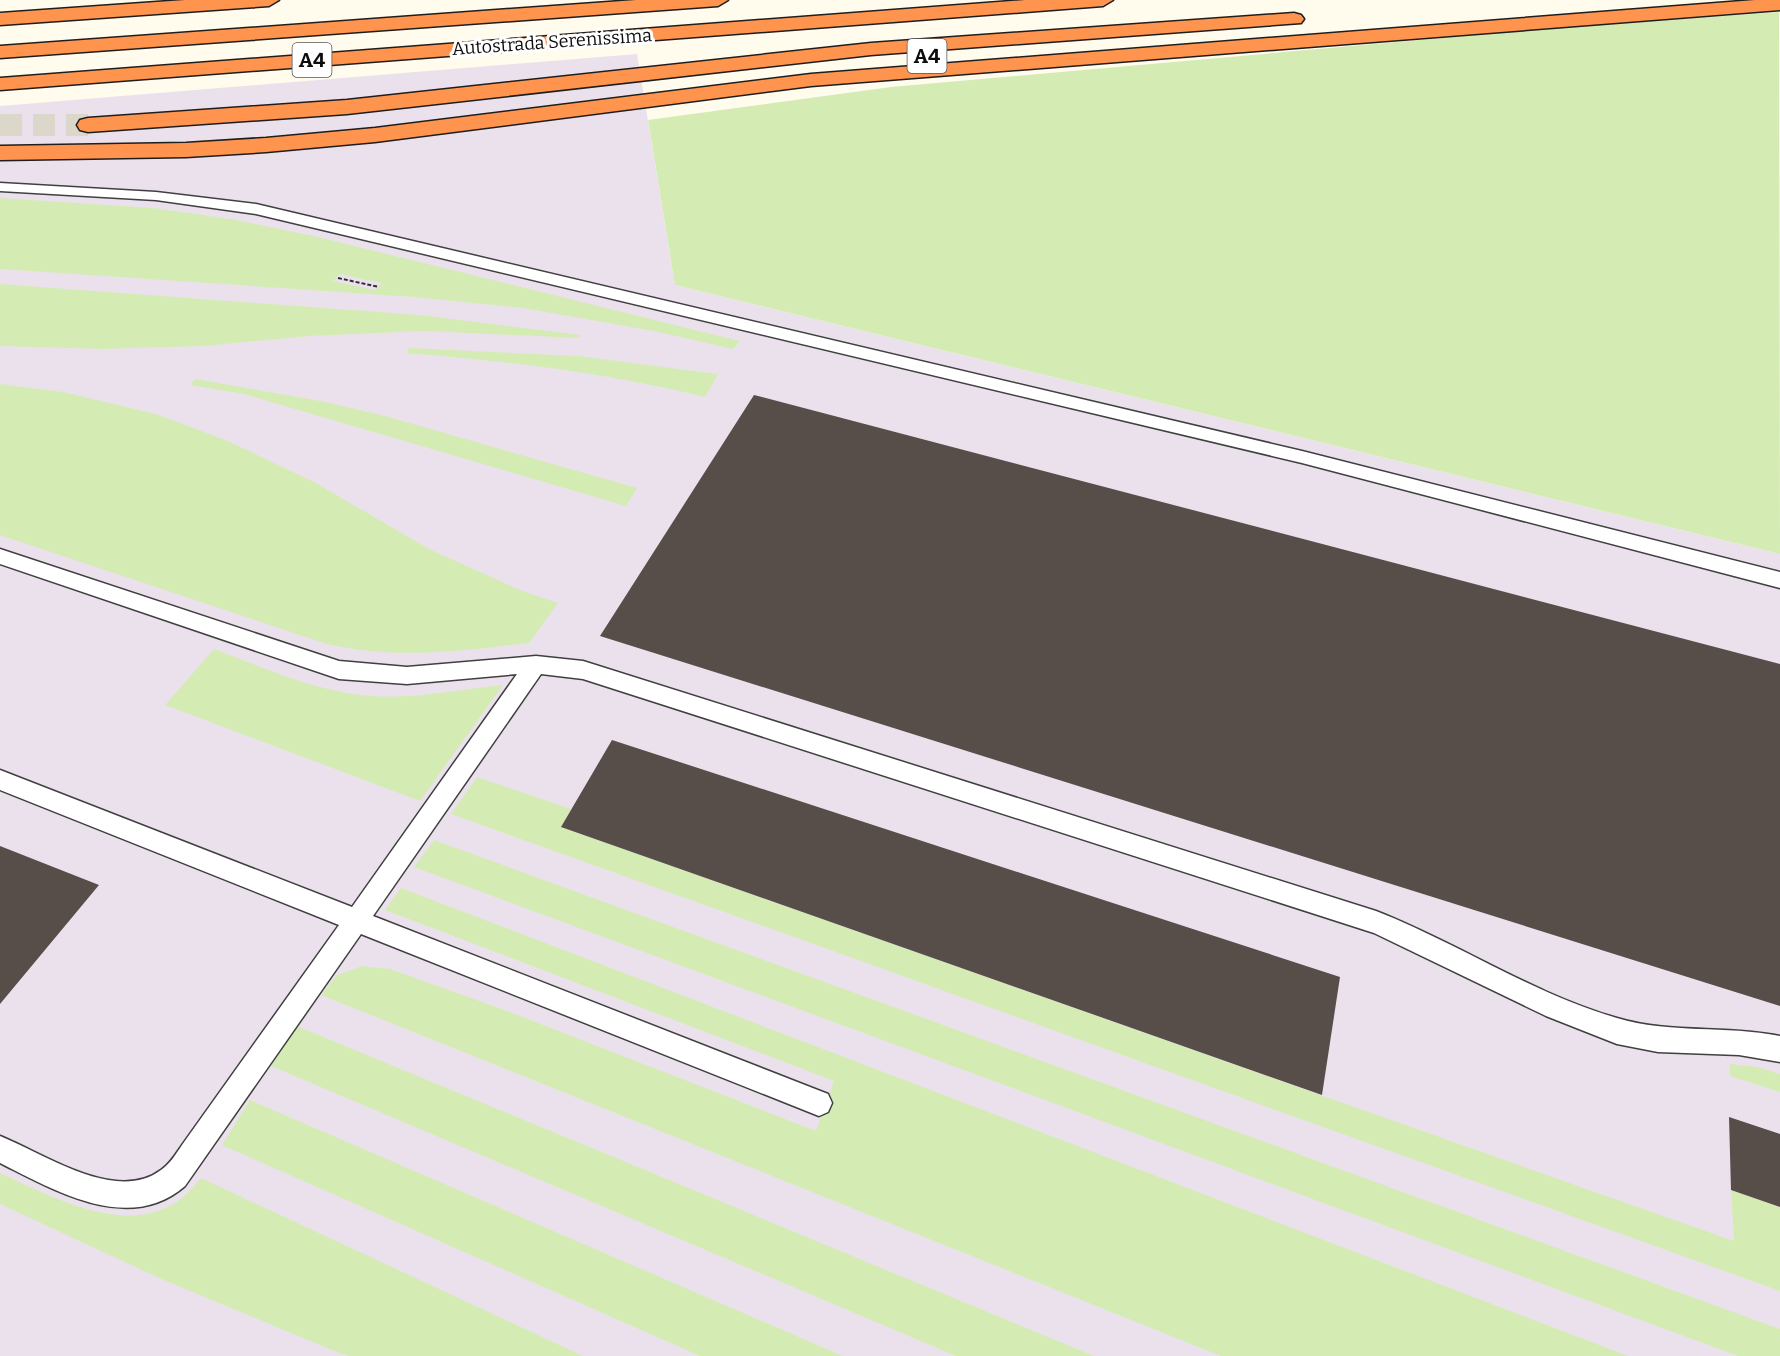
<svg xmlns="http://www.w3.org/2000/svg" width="1780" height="1356" viewBox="0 0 1780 1356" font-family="Bitter,serif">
	<rect width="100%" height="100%" fill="#fffbed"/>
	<path fill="#ebe1ed" d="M 637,54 L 675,285 L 1780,554 L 1780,1356 L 0,1356 L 0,106 Z"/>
	<path fill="#d4ecb4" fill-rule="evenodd" d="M 1779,12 L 1780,554 L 675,285 L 648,120 L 891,87 L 1555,28 Z
		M 0,198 L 154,208 L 231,219 L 314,236 L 740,341 L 733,349 L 654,331 L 523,308 L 414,297 L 0,269 ZM 340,274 L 382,283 L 375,290 L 333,281 Z
		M 0,284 L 420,315 L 581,335 L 578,338 L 425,331 L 310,336 L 204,346 L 102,349 L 0,346 Z
		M 409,348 L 579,356 L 718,374 L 705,397 C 607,373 507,361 406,353 Z
		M 195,379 L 326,402 L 385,416 L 637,488 L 626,506 L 244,394 L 190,385 Z
		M 0,384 L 63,392 L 156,414 L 228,441 L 314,482 L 429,549 L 522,591 L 558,603 L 529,643 C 458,651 397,660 327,644 L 0,535 Z
		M 214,649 C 265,668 318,693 374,696 C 416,699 461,689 503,685 L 420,801 L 165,705 Z
		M 477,777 L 571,809 L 561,827 L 1734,1241 L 1731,1190 L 1780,1207 L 1780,1291 L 451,814 Z
		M 434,840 L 1780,1329 L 1780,1356 L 1738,1356 L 414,867 Z
		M 401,888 L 1628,1356 L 1221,1356 L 321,995 L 337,975 L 362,966 L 390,969 L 502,1009 L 816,1131 L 834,1081 L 385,910 Z
		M 297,1026 L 1094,1356 L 956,1356 L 271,1066 Z
		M 1730,1064 L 1757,1067 L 1780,1074 L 1780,1092 L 1730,1076 Z
		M 250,1100 L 843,1356 L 700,1356 L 222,1145 Z
		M 0,1173 C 51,1196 129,1240 182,1198 C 189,1192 195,1185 201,1178 L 583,1356 L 349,1356 L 339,1353 L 159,1278 L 0,1204 Z"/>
	<path fill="#574d49" d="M 754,395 L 1780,664 L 1780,1006 L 600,636 Z
		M 612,740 L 1340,977 L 1322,1095 L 561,827 Z
		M 0,846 L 99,885 L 0,1004 Z
		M 1729,1117 L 1780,1134 L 1780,1207 L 1731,1190 Z"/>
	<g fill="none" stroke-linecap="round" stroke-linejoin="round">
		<path stroke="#dbd7cb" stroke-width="22" stroke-dasharray="22 11" stroke-linecap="butt" d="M 0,125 L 88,125"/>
		<defs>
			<path id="service" d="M 0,183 L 156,192 L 256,204 L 1302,451 L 1780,572 L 1780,588 L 1302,463 L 256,214 L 156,200 L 0,191 Z
				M 0,549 L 339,661 L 407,667 L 536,656 L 583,661 L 1376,911 C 1458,943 1533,994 1617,1018 C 1670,1034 1726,1025 1780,1036 L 1780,1062 L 1739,1055 L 1658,1052 L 1617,1044 L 1546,1016 L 1374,933 L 583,679 L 541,674 L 373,916 L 828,1094 L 832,1103 L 828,1112 L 819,1116 L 361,934 L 185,1186 C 129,1235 54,1190 0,1163 L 0,1136 C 43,1153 116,1204 161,1170 C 170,1164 176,1154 182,1145 L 339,925 L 0,790 L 0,770 L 352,907 L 517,674 L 407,684 L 339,679 L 0,564 Z"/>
			<path id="motorway" d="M 185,0 L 279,0 L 269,6 L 0,25 L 0,13 Z
				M 636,0 L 728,0 L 718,6 L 0,58 L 0,46 Z
				M 1025,0 L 1113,0 L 1103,6 L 0,90 L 0,78 Z
				M 1755,0 L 1780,0 L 1780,10 L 811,86 L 375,142 L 266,152 L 186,157 L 0,160 L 0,146 L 186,143 L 266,138 L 375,128 L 811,74 Z
				M 1294,13 L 1301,15 L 1304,19 L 1301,23 L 871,55 L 347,114 L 88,132 L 80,130 L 77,125 L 80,120 L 88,118 L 347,100 L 871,43 Z"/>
		</defs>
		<use href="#service" stroke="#404040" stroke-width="3"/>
		<use href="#motorway" stroke="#1e1e1e" stroke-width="3"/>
		<path stroke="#2f2f2f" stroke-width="2" stroke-dasharray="4 2" stroke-linecap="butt" d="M 338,278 L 379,287"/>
		<use href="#service" fill="#fff" fill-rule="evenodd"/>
		<use href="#motorway" fill="#fe944d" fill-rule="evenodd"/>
	</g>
	<g text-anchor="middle" stroke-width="6" stroke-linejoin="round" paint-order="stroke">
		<g font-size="18" fill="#0d0d0d" stroke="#fff">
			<text transform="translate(552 42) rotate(-4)" y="6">Autostrada Serenissima</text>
		</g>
		<g fill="#fff" stroke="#565656" stroke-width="1.5">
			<rect x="907.5" y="39" width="39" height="34" rx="4.5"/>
			<rect x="292.5" y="43" width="39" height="34" rx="4.5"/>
		</g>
		<g font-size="20" font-weight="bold" fill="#0d0d0d">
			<text x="927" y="63">A4</text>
			<text x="312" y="67">A4</text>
		</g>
	</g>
</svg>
